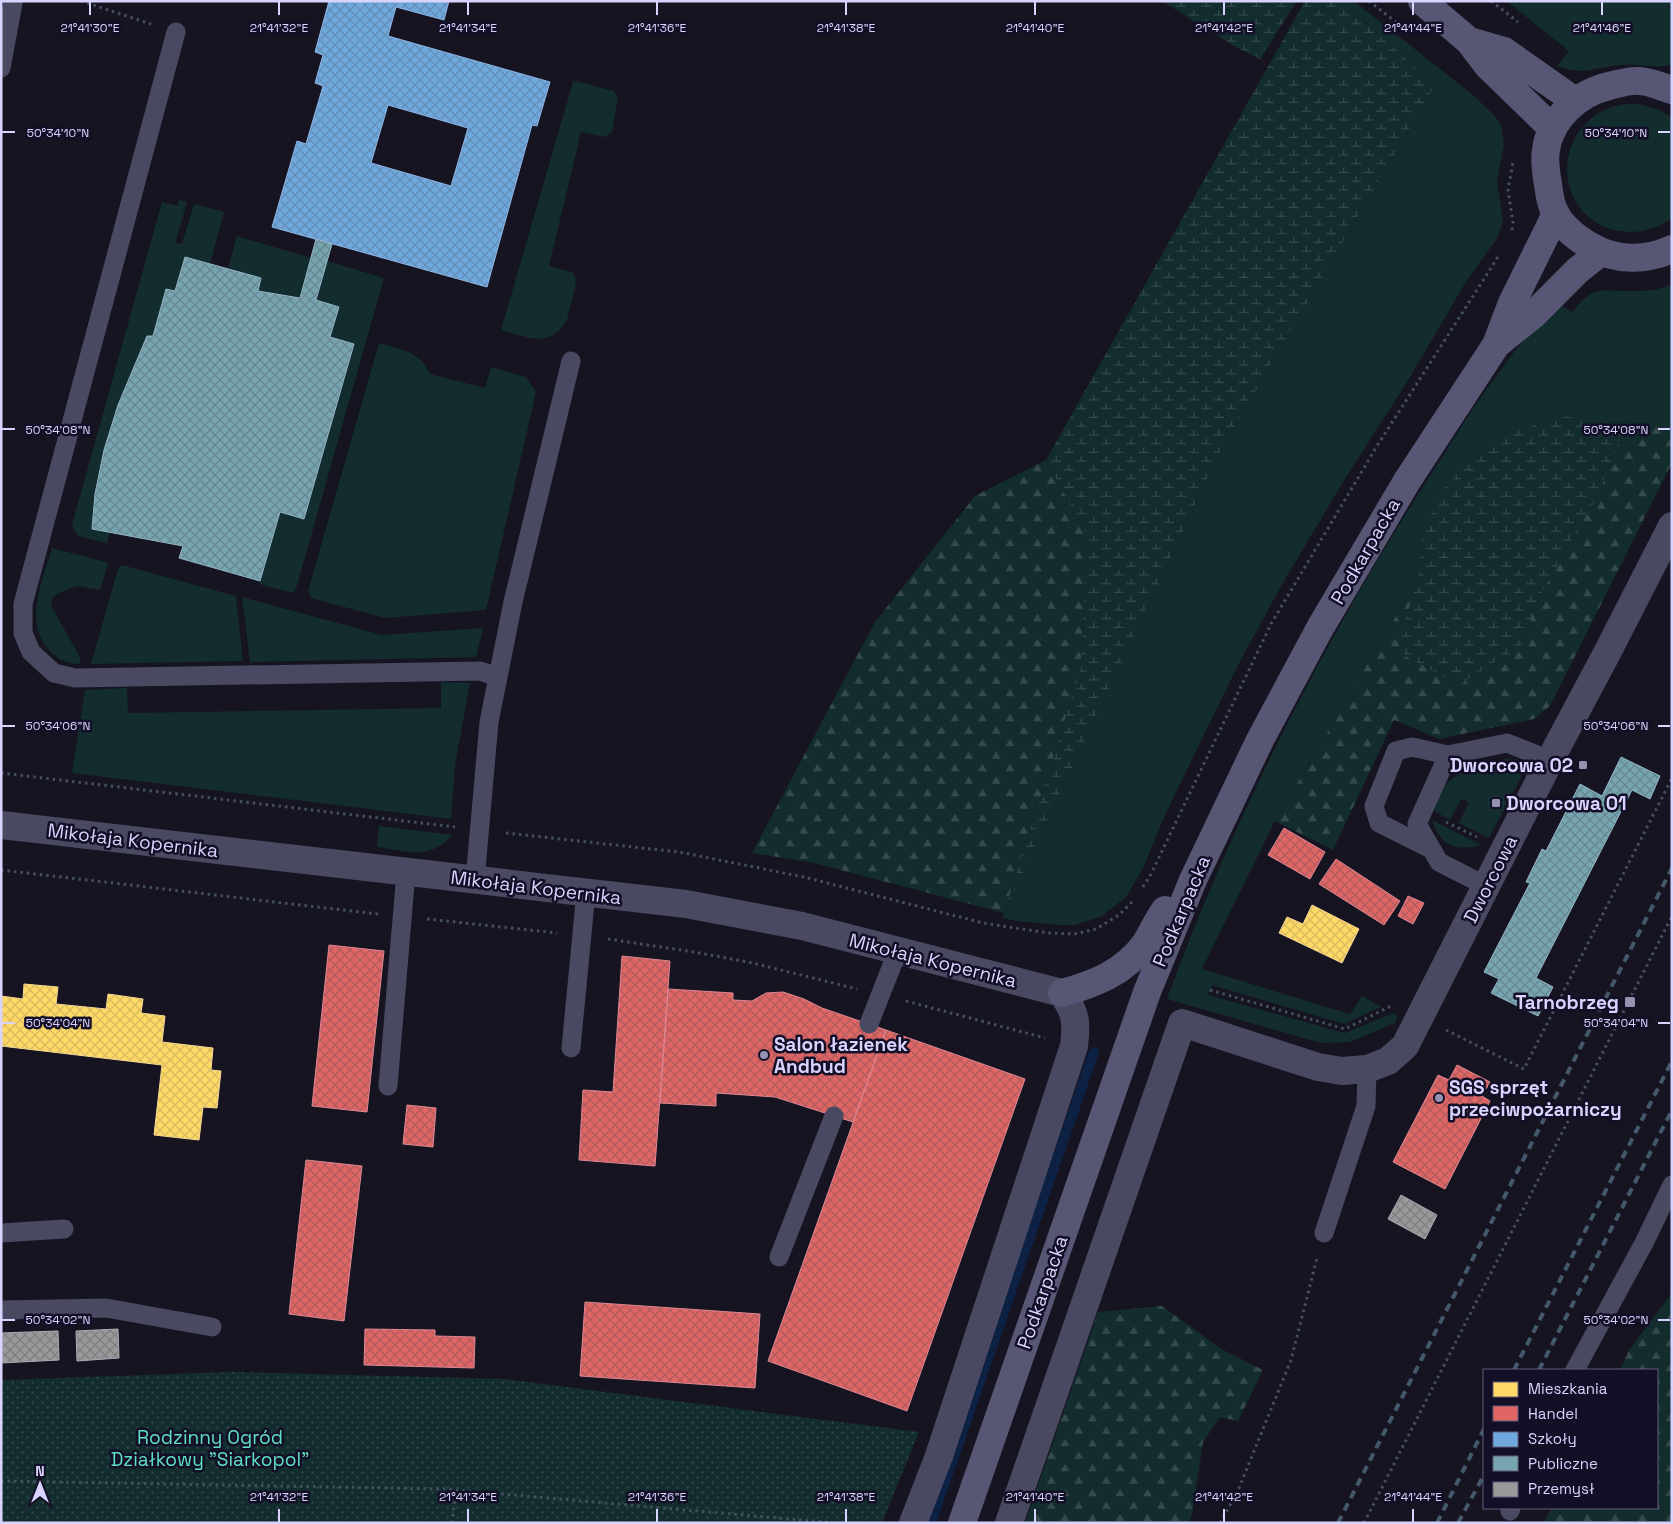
<svg xmlns="http://www.w3.org/2000/svg" width="1673" height="1524" viewBox="0 0 1673 1524" font-family="'Space Grotesk',sans-serif">
	<defs>
		<pattern id="forest-firs" width="22" height="20" patternUnits="userSpaceOnUse" patternTransform="scale(1.25)"><rect width="22" height="20" fill="#132c2d"/><path d="M5 1l3.5 6h-7zM16 11l3.5 6h-7z" fill="#354a4c"/></pattern>
		<pattern id="wetland-marsh" width="20" height="14" patternUnits="userSpaceOnUse" patternTransform="scale(1.25)"><rect width="20" height="14" fill="#132c2d"/><path d="M1 5h8M5 5V1M11 12h8M15 12V8" fill="none" stroke="#354a4c"/></pattern>
		<pattern id="garden-dots" width="8" height="8" patternUnits="userSpaceOnUse" patternTransform="scale(1.25)"><rect width="8" height="8" fill="#132c2d"/><path d="M2 2h.1M6 6h.1" fill="none" stroke="#354a4c" stroke-width="1.8" stroke-linecap="round"/></pattern>
		<pattern id="homes-cross-hatch" width="8" height="8" patternUnits="userSpaceOnUse" patternTransform="scale(1.25)"><rect width="8" height="8" fill="#ffd966"/><path d="M0 0l8 8M0 8l8-8" fill="none" stroke="#d9ba61"/></pattern>
		<pattern id="shops-cross-hatch" width="8" height="8" patternUnits="userSpaceOnUse" patternTransform="scale(1.25)"><rect width="8" height="8" fill="#e06666"/><path d="M0 0l8 8M0 8l8-8" fill="none" stroke="#b05b5e"/></pattern>
		<pattern id="schools-cross-hatch" width="8" height="8" patternUnits="userSpaceOnUse" patternTransform="scale(1.25)"><rect width="8" height="8" fill="#6fa8dc"/><path d="M0 0l8 8M0 8l8-8" fill="none" stroke="#648eb8"/></pattern>
		<pattern id="public-cross-hatch" width="8" height="8" patternUnits="userSpaceOnUse" patternTransform="scale(1.25)"><rect width="8" height="8" fill="#76a5af"/><path d="M0 0l8 8M0 8l8-8" fill="none" stroke="#668791"/></pattern>
		<pattern id="industry-cross-hatch" width="8" height="8" patternUnits="userSpaceOnUse" patternTransform="scale(1.25)"><rect width="8" height="8" fill="#999"/><path d="M0 0l8 8M0 8l8-8" fill="none" stroke="#7f7e82"/></pattern>
	</defs>
	<rect width="100%" height="100%" fill="#161421"/>
	<path fill="#132c2d" d="M 1342,1 L 1354,1 L 1473,95 L 1495,116 L 1501,125 L 1504,145 L 1497,181 L 1503,220 L 1500,231 L 1496,240 L 1467,280 L 1409,379 L 1343,482 L 1280,588 L 1238,665 L 1165,815 L 1143,868 L 1126,897 L 1102,916 L 1075,925 L 1058,925 L 1017,921 L 1003,918 L 1004,913 L 1221,450 L 1435,85 Z
		M 1506,1 L 1672,1 L 1672,65 C 1655,68 1638,64 1621,65 C 1596,66 1584,77 1557,66 L 1569,51 Z
		M 576,81 L 614,91 L 618,98 L 612,132 L 605,137 L 581,132 L 549,266 L 572,272 L 575,276 L 576,283 L 567,320 L 561,329 L 552,336 L 541,339 L 530,338 L 501,330 L 566,106 L 573,82 Z
		M 1638,104 L 1660,110 L 1672,118 L 1672,218 C 1639,243 1589,234 1572,194 C 1557,158 1578,116 1615,106 C 1622,104 1631,104 1638,104 Z
		M 179,200 L 187,202 L 175,243 L 182,244 L 194,204 L 224,212 L 210,264 L 185,257 L 175,291 L 166,289 L 153,336 L 147,336 L 118,405 L 95,494 L 92,528 L 110,532 L 107,543 L 78,536 L 72,527 L 73,521 L 162,202 L 177,206 Z
		M 237,236 L 311,258 L 300,298 L 258,291 L 261,278 L 228,268 Z
		M 327,261 L 384,278 L 296,589 L 294,592 L 289,592 L 259,584 L 280,512 L 304,519 L 354,345 L 330,337 L 339,307 L 316,300 Z
		M 1672,284 L 1672,426 L 1667,422 L 1630,422 L 1623,432 L 1595,422 L 1423,532 L 1418,579 L 1275,821 L 1202,969 L 1350,1014 L 1362,996 L 1381,1007 L 1344,1024 L 1212,985 L 1208,995 L 1345,1033 L 1393,1013 L 1397,1016 L 1395,1023 L 1350,1042 L 1321,1043 L 1167,999 C 1235,813 1326,637 1433,471 C 1447,450 1460,428 1474,407 C 1499,370 1527,336 1554,300 L 1572,312 C 1597,282 1599,292 1633,291 C 1642,291 1653,291 1661,288 C 1665,287 1668,285 1672,284 Z
		M 379,343 C 400,349 420,351 430,374 L 485,388 L 491,367 L 526,377 L 536,392 L 486,610 L 385,618 L 311,598 L 308,591 Z
		M 52,548 L 106,562 L 108,564 L 100,590 L 77,586 L 68,589 L 57,594 L 52,599 L 51,603 L 53,609 L 80,657 L 80,664 C 68,664 57,659 49,650 C 23,621 43,580 52,548 Z
		M 122,565 L 236,596 L 243,661 L 91,664 L 118,569 Z
		M 242,597 L 382,635 L 483,628 L 476,657 L 250,662 Z
		M 441,682 L 470,683 L 455,765 L 451,819 L 72,773 L 85,690 L 127,688 L 128,713 L 441,708 Z
		M 1506,759 L 1527,760 L 1529,762 L 1489,838 L 1459,823 L 1469,802 L 1461,799 L 1450,820 L 1434,811 C 1436,803 1439,795 1443,789 C 1454,770 1486,762 1506,759 Z
		M 1432,820 L 1481,845 C 1456,852 1440,846 1432,820 Z
		M 379,826 L 453,835 C 428,861 408,851 377,847 Z"/>
	<path fill="url(#forest-firs)" d="M 1630,422 L 1668,422 L 1672,426 L 1672,463 L 1550,706 L 1534,719 L 1439,739 L 1394,720 L 1333,850 L 1275,821 L 1418,579 L 1578,492 Z
		M 1046,460 L 1087,535 L 1081,669 L 1004,913 L 814,863 L 752,853 L 875,622 L 975,496 Z
		M 1672,1293 L 1672,1523 L 1543,1523 L 1552,1508 L 1657,1508 L 1657,1370 L 1620,1370 L 1629,1350 Z
		M 1162,1306 L 1223,1350 L 1263,1370 L 1238,1421 L 1220,1417 L 1203,1442 L 1192,1514 L 1189,1523 L 1025,1523 L 1098,1312 Z"/>
	<path fill="url(#wetland-marsh)" d="M 1162,1 L 1297,1 L 1260,59 L 1234,46 Z
		M 1305,1 L 1342,1 L 1435,85 L 1221,450 L 1004,913 L 1081,668 L 1087,535 L 1046,460 Z
		M 1563,416 L 1595,422 L 1623,432 L 1597,497 L 1538,599 L 1521,647 L 1480,670 L 1460,685 L 1405,656 L 1401,633 L 1418,579 L 1423,532 L 1445,487 L 1482,448 L 1505,435 Z"/>
	<path fill="url(#garden-dots)" d="M 232,1372 L 505,1379 L 919,1432 L 882,1523 L 1,1523 L 1,1380 Z"/>
	<path fill="url(#homes-cross-hatch)" stroke="#f4d894" d="M 1312,905 L 1359,929 L 1342,963 L 1279,933 L 1287,917 L 1303,924 Z
		M 24,984 L 58,987 L 56,1004 L 106,1009 L 108,994 L 143,999 L 141,1013 L 165,1016 L 162,1042 L 213,1048 L 211,1070 L 221,1071 L 217,1108 L 203,1107 L 199,1140 L 154,1135 L 162,1065 L 1,1046 L 1,996 L 23,999 Z"/>
	<path fill="url(#shops-cross-hatch)" stroke="#de8794" d="M 1284,828 L 1325,852 L 1310,879 L 1268,855 Z
		M 1336,859 L 1400,901 L 1384,925 L 1319,884 Z
		M 1408,896 L 1424,903 L 1413,924 L 1398,916 Z
		M 329,945 L 384,951 L 367,1112 L 312,1106 Z
		M 622,956 L 670,961 L 655,1166 L 579,1160 L 583,1090 L 613,1092 Z
		M 668,989 L 733,993 L 733,1000 L 752,1001 L 766,993 L 783,992 L 804,999 L 822,1008 L 886,1030 L 853,1122 L 775,1097 L 716,1093 L 716,1106 L 660,1103 Z
		M 886,1030 L 1025,1079 L 907,1411 L 768,1361 Z
		M 1457,1065 L 1490,1082 L 1482,1096 L 1490,1101 L 1445,1189 L 1393,1162 L 1438,1075 L 1449,1080 Z
		M 407,1105 L 436,1108 L 433,1147 L 403,1144 Z
		M 306,1160 L 362,1166 L 344,1321 L 289,1314 Z
		M 585,1302 L 760,1314 L 755,1388 L 580,1376 Z
		M 365,1329 L 435,1330 L 435,1336 L 475,1337 L 474,1368 L 364,1365 Z"/>
	<path fill="url(#schools-cross-hatch)" stroke="#8fb5e6" fill-rule="evenodd" d="M 329,1 L 449,1 L 444,20 L 396,7 L 388,36 L 550,82 L 537,126 L 532,125 L 487,287 L 272,227 L 297,141 L 306,144 L 323,86 L 315,83 L 323,55 L 315,52 ZM 388,105 L 468,128 L 451,186 L 371,163 Z"/>
	<path fill="url(#public-cross-hatch)" stroke="#94b3c7" d="M 316,239 L 332,244 L 316,300 L 339,307 L 330,337 L 354,344 L 304,519 L 280,512 L 260,581 L 179,558 L 183,546 L 92,529 L 95,494 L 104,450 L 118,405 L 147,336 L 153,336 L 166,289 L 175,291 L 185,257 L 261,278 L 258,291 L 300,298 Z
		M 1621,757 L 1660,776 L 1650,799 L 1632,790 L 1536,978 L 1553,987 L 1538,1016 L 1491,993 L 1499,979 L 1484,972 L 1530,883 L 1526,882 L 1542,849 L 1546,851 L 1580,784 L 1602,796 Z"/>
	<path fill="url(#industry-cross-hatch)" stroke="#acabb8" d="M 1401,1195 L 1437,1215 L 1425,1239 L 1388,1219 Z
		M 118,1329 L 119,1358 L 77,1361 L 76,1331 Z
		M 58,1331 L 59,1360 L 1,1363 L 1,1333 Z"/>
	<g fill="none" stroke-linecap="round" stroke-linejoin="round">
		<path stroke="#0d2144" stroke-width="10" d="M 931,1523 L 1094,1052"/>
		<path stroke="#44505f" stroke-width="3" stroke-dasharray="2.5 4" stroke-linecap="butt" d="M 81,1 L 151,24
			M 1369,1 L 1406,30
			M 1491,1 L 1518,22
			M 1512,230 L 1513,223 L 1508,190 L 1513,162
			M 1,773 L 455,827
			M 1446,822 L 1477,837
			M 506,833 L 679,852 L 804,877 L 983,923 L 1048,933 L 1074,934 L 1096,929 L 1119,915 L 1132,902
			M 1,870 L 378,914
			M 1143,887 L 1151,874 L 1271,624 L 1377,446 L 1498,257
			M 427,919 L 557,933
			M 608,939 L 694,952 L 753,963 L 857,989
			M 1210,990 L 1345,1029 L 1391,1006
			M 906,1001 L 1045,1038
			M 1446,1030 L 1524,1069 L 1672,778
			M 1,1481 L 445,1489 L 835,1523
			M 452,1523 L 456,1490
			M 1220,1523 L 1237,1493 L 1291,1360 L 1317,1258
			M 1364,1523 L 1672,916"/>
		<path stroke="#4a4962" stroke-width="19" d="M 176,32 L 23,604 L 23,633 L 31,652 L 54,673 L 75,678 L 480,671 L 498,677
			M 1,68 L 13,3 L 12,1
			M 1431,849 L 1379,823 L 1374,806 L 1396,751 L 1412,747 L 1448,755
			M 475,880 L 489,722 L 513,602 L 571,361
			M 1486,886 L 1439,862 L 1417,824 L 1448,755 L 1507,743 L 1550,760
			M 869,1024 L 898,950
			M 571,1048 L 586,892
			M 388,1086 L 406,872
			M 1,1233 L 64,1229
			M 1324,1233 L 1366,1106 L 1367,1069
			M 779,1257 L 834,1116
			M 1,1310 L 106,1308 L 212,1327
			M 1575,1370 L 1644,1243 L 1672,1185
			M 1510,1511 L 1511,1508"/>
		<path stroke="#4a4962" stroke-width="28" d="M 1,825 L 686,904 L 802,926 L 1062,993 C 1076,1013 1077,1022 1074,1046 L 939,1456 L 913,1523
			M 1009,1523 L 1182,1023 L 1318,1067 L 1342,1071 L 1367,1069 L 1388,1061 L 1405,1046 L 1550,760 L 1607,653 L 1672,526"/>
		<path stroke="#575674" stroke-width="28" d="M 1422,1 L 1469,41 L 1488,66 L 1553,129
			M 1469,41 L 1504,51 L 1575,101
			M 1672,90 C 1662,87 1649,81 1639,81 C 1629,80 1618,84 1609,86 C 1579,93 1550,118 1546,150 C 1544,161 1546,173 1548,184 C 1549,193 1551,205 1555,213 C 1563,228 1578,239 1592,247 C 1616,261 1646,261 1672,249
			M 1497,344 L 1533,315 L 1578,270 L 1601,252
			M 1062,993 C 1094,984 1124,973 1145,944 C 1152,933 1157,921 1165,910
			M 962,1523 L 1147,992 L 1193,880 L 1260,740 L 1320,628 L 1407,481 L 1496,345 L 1512,303 L 1556,214"/>
		<path stroke="#43596b" stroke-width="4" stroke-dasharray="8 6" stroke-linecap="butt" d="M 1514,1370 L 1672,1061
			M 1539,1370 L 1672,1110
			M 1338,1523 L 1672,868
			M 1437,1523 L 1484,1429
			M 1458,1523 L 1484,1475"/>
	</g>
	<path fill="none" stroke="#d9d4ff" stroke-width="2" d="M 90,2 L 90,15M 279,2 L 279,15M 468,2 L 468,15M 657,2 L 657,15M 846,2 L 846,15M 1035,2 L 1035,15M 1224,2 L 1224,15M 1413,2 L 1413,15M 1602,2 L 1602,15M 2,132 L 15,132M 1658,132 L 1670,132M 2,429 L 15,429M 1658,429 L 1670,429M 2,726 L 15,726M 1658,726 L 1670,726M 2,1023 L 15,1023M 1658,1023 L 1670,1023M 2,1320 L 15,1320M 1658,1320 L 1670,1320M 279,1509 L 279,1522M 468,1509 L 468,1522M 657,1509 L 657,1522M 846,1509 L 846,1522M 1035,1509 L 1035,1522M 1224,1509 L 1224,1522M 1413,1509 L 1413,1522"/>
	<g fill="#9591b1" stroke="#130f26" stroke-width="2">
		<rect x="1578" y="760" width="10" height="10" rx="2.5"/>
		<rect x="1491" y="798" width="10" height="10" rx="2.5"/>
		<rect x="1624" y="996" width="12" height="12" rx="2.5"/>
		<circle cx="764" cy="1055" r="5"/>
		<circle cx="1439" cy="1098" r="5"/>
	</g>
	<g text-anchor="middle" stroke-width="5" stroke-linejoin="round" paint-order="stroke">
		<g font-size="19" fill="#d9d4ff" stroke="#130f26">
			<text transform="translate(1365 551) rotate(-60)" y="7">Podkarpacka</text>
			<text transform="translate(133 840) rotate(7)" y="7">Mikołaja Kopernika</text>
			<text transform="translate(1490 879) rotate(-63)" y="7">Dworcowa</text>
			<text transform="translate(536 887) rotate(7)" y="7">Mikołaja Kopernika</text>
			<text transform="translate(1181 911) rotate(-67)" y="7">Podkarpacka</text>
			<text transform="translate(933 960) rotate(14)" y="7">Mikołaja Kopernika</text>
			<text transform="translate(1042 1292) rotate(-71)" y="7">Podkarpacka</text>
		</g>
		<g font-size="19" font-weight="bold" fill="#d9d4ff" stroke="#130f26" text-anchor="start">
			<text x="1573" y="772" text-anchor="end">Dworcowa 02</text>
			<text x="1506" y="810">Dworcowa 01</text>
			<text x="1619" y="1009" text-anchor="end">Tarnobrzeg</text>
			<text x="774" y="1051">Salon łazienek<tspan x="774" dy="22">Andbud</tspan></text>
			<text x="1449" y="1094">SGS sprzęt<tspan x="1449" dy="22">przeciwpożarniczy</tspan></text>
		</g>
		<g font-size="19" fill="#5fe0c0" stroke="#130f26">
			<text x="210" y="1444">Rodzinny Ogród<tspan x="210" dy="22">Działkowy "Siarkopol"</tspan></text>
		</g>
	</g>
	<g font-size="12" text-anchor="middle" fill="#d9d4ff" stroke="#130f26" stroke-width="5" stroke-linejoin="round" paint-order="stroke">
		<text x="90" y="32">21°41'30"E</text>
		<text x="279" y="32">21°41'32"E</text>
		<text x="468" y="32">21°41'34"E</text>
		<text x="657" y="32">21°41'36"E</text>
		<text x="846" y="32">21°41'38"E</text>
		<text x="1035" y="32">21°41'40"E</text>
		<text x="1224" y="32">21°41'42"E</text>
		<text x="1413" y="32">21°41'44"E</text>
		<text x="1602" y="32">21°41'46"E</text>
		<text x="58" y="137">50°34'10"N</text>
		<text x="1616" y="137">50°34'10"N</text>
		<text x="58" y="434">50°34'08"N</text>
		<text x="1616" y="434">50°34'08"N</text>
		<text x="58" y="730">50°34'06"N</text>
		<text x="1616" y="730">50°34'06"N</text>
		<text x="58" y="1027">50°34'04"N</text>
		<text x="1616" y="1027">50°34'04"N</text>
		<text x="58" y="1324">50°34'02"N</text>
		<text x="1616" y="1324">50°34'02"N</text>
		<text x="279" y="1501">21°41'32"E</text>
		<text x="468" y="1501">21°41'34"E</text>
		<text x="657" y="1501">21°41'36"E</text>
		<text x="846" y="1501">21°41'38"E</text>
		<text x="1035" y="1501">21°41'40"E</text>
		<text x="1224" y="1501">21°41'42"E</text>
		<text x="1413" y="1501">21°41'44"E</text>
	</g>
	<rect width="1673" height="1524" fill="none" stroke="#d9d4ff" stroke-width="5"/>
	<rect x="1483" y="1369" width="175" height="140" fill="#130f26" stroke="#625e7d"/>
	<rect x="1493" y="1382" width="25" height="15" fill="#ffd966" stroke="#625e7d"/>
	<text x="1528" y="1394" font-size="15" fill="#d9d4ff">Mieszkania</text>
	<rect x="1493" y="1406" width="25" height="15" fill="#e06666" stroke="#625e7d"/>
	<text x="1528" y="1419" font-size="15" fill="#d9d4ff">Handel</text>
	<rect x="1493" y="1432" width="25" height="15" fill="#6fa8dc" stroke="#625e7d"/>
	<text x="1528" y="1444" font-size="15" fill="#d9d4ff">Szkoły</text>
	<rect x="1493" y="1456" width="25" height="15" fill="#76a5af" stroke="#625e7d"/>
	<text x="1528" y="1469" font-size="15" fill="#d9d4ff">Publiczne</text>
	<rect x="1493" y="1482" width="25" height="15" fill="#999999" stroke="#625e7d"/>
	<text x="1528" y="1494" font-size="15" fill="#d9d4ff">Przemysł</text>
	<g transform="translate(40 1484)" stroke="#130f26" stroke-width="4" paint-order="stroke">
	<path d="M0-4L9 19L0 12L-9 19Z" fill="#d9d4ff"/>
	<text y="-8" font-size="14" font-weight="bold" text-anchor="middle" fill="#d9d4ff">N</text>
	</g>
</svg>
